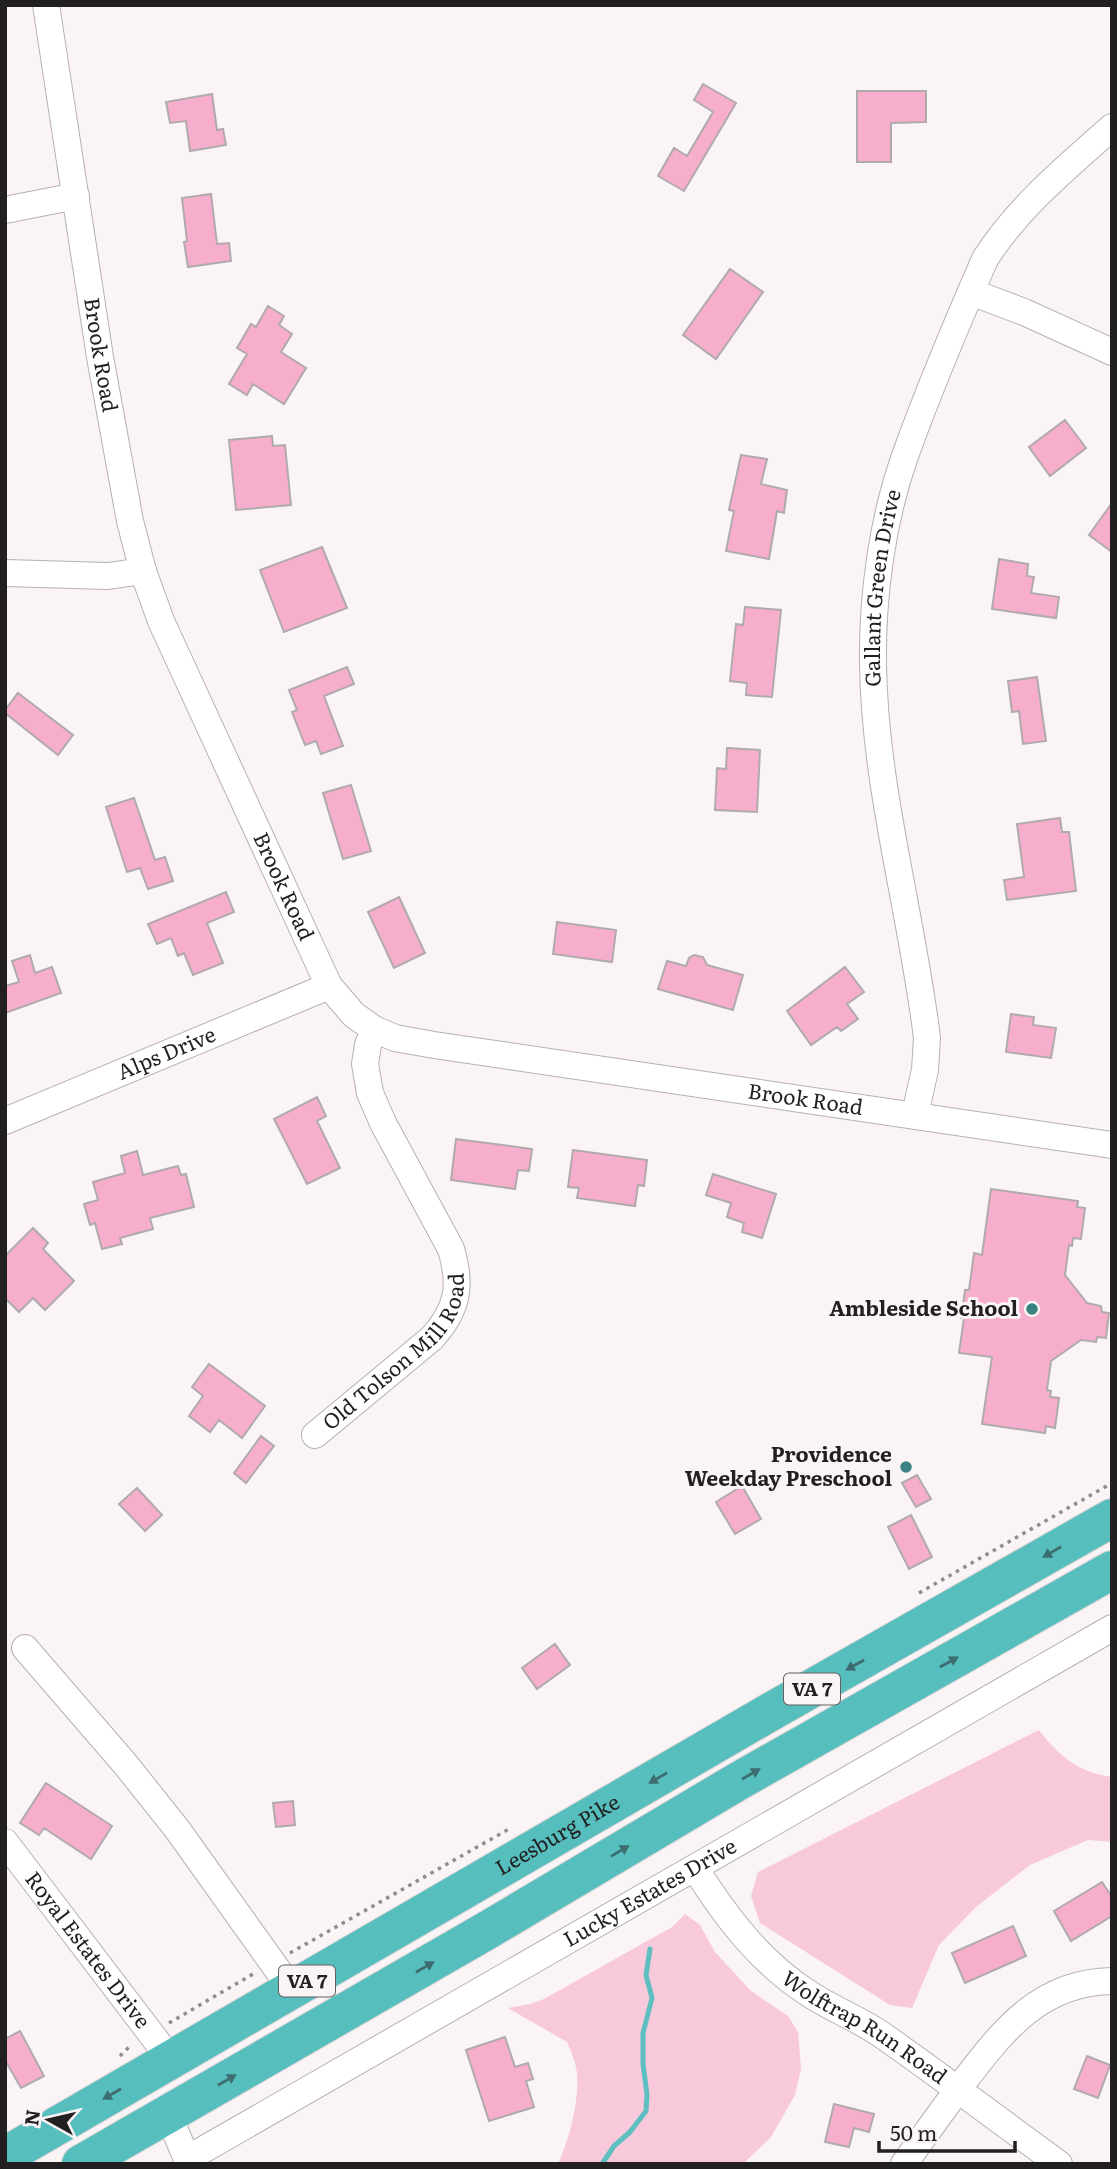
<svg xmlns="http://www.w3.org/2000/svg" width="1117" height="2169" viewBox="0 0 1117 2169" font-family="Literata,serif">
	<rect width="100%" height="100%" fill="#fbf4f6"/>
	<path fill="#f8c9db" d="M 1039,1730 C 1058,1755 1079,1773 1112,1777 L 1112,1842 L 1088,1840 L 1030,1865 L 976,1907 L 939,1945 L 912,2008 L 890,2005 L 760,1923 L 751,1896 L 758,1872 Z
		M 685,1914 L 700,1925 L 715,1952 L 751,1991 L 788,2016 L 798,2032 L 801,2069 L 795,2095 L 771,2137 L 743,2164 L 558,2164 C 570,2137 579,2103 577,2073 C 576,2063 571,2051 567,2042 L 508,2008 L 530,2004 L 544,1999 L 672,1927 Z"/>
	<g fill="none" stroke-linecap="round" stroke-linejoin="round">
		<path stroke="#5dbfc0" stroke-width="5" d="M 602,2164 L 614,2146 L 630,2132 L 646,2111 L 647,2095 L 643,2064 L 643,2033 L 652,1998 L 646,1975 L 650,1949"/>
	</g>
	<path fill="#f7aecc" stroke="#b1aaad" stroke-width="2" d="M 703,84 L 736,103 L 684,191 L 658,176 L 674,148 L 687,156 L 713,112 L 694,100 Z
		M 857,91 L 926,91 L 926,122 L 891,123 L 891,162 L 857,162 Z
		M 212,94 L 217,130 L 223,129 L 226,145 L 190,151 L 186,121 L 170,123 L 166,102 Z
		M 211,194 L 217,244 L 229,243 L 231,261 L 188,267 L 184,242 L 187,241 L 182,198 Z
		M 730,269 L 763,292 L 716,359 L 683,335 Z
		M 268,306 L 284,316 L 279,325 L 292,334 L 281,352 L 306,368 L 284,404 L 253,384 L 247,395 L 229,384 L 247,354 L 237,348 L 251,324 L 256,327 Z
		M 1065,420 L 1086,448 L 1050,476 L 1029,447 Z
		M 272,436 L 273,446 L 285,445 L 291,505 L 236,510 L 229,440 Z
		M 741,455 L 767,459 L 761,484 L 787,490 L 784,513 L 777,511 L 769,559 L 726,551 L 734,511 L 729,510 Z
		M 1112,503 L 1112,552 L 1089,535 Z
		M 322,547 L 347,608 L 284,632 L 260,570 Z
		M 999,559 L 1028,564 L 1027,576 L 1034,577 L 1031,593 L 1059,597 L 1056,618 L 992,609 Z
		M 745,607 L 781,610 L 772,697 L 746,695 L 747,683 L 730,681 L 736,624 L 743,625 Z
		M 347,667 L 354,684 L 324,696 L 343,746 L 321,754 L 316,741 L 305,745 L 292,712 L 297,710 L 289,690 Z
		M 1037,677 L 1046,741 L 1023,744 L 1019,711 L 1012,712 L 1008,681 Z
		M 18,693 L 73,735 L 58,755 L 5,713 L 5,710 Z
		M 727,748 L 760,750 L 757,812 L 715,810 L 717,768 L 726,769 Z
		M 351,785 L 371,851 L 343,859 L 323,793 Z
		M 134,798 L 155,860 L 165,857 L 173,881 L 148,889 L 140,868 L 127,872 L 106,807 Z
		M 1060,818 L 1062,832 L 1069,832 L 1076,891 L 1007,900 L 1004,880 L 1024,877 L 1017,824 Z
		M 226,892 L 234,912 L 207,923 L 223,963 L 193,975 L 184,953 L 178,956 L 171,938 L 157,944 L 148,924 Z
		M 399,897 L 425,953 L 394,968 L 368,912 Z
		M 557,922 L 616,930 L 612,962 L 553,954 Z
		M 30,955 L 35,973 L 52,967 L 61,993 L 5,1013 L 5,986 L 19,982 L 12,961 Z
		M 694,955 L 703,957 L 707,965 L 743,975 L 733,1010 L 658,989 L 667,961 L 686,966 L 689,958 Z
		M 845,967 L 864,992 L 847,1004 L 858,1019 L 841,1031 L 837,1027 L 811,1045 L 787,1011 Z
		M 1011,1014 L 1034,1017 L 1033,1025 L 1056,1028 L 1051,1058 L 1006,1052 Z
		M 317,1097 L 326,1116 L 317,1121 L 340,1168 L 307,1184 L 274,1119 Z
		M 456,1139 L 532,1149 L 529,1171 L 518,1170 L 515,1189 L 451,1180 Z
		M 573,1150 L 647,1160 L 644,1186 L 638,1185 L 635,1206 L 577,1198 L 579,1188 L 568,1187 Z
		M 137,1151 L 143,1175 L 178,1166 L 181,1175 L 186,1174 L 194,1207 L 150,1218 L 153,1229 L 120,1238 L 122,1244 L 102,1249 L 95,1223 L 90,1225 L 84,1204 L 98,1200 L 93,1182 L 125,1173 L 121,1156 Z
		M 713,1174 L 776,1194 L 762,1238 L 742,1232 L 744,1223 L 727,1217 L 731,1203 L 706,1195 Z
		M 991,1189 L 1078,1201 L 1077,1207 L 1085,1208 L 1081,1239 L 1073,1238 L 1072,1246 L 1069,1245 L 1065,1275 L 1087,1303 L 1101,1306 L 1102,1312 L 1109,1313 L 1106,1338 L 1097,1337 L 1096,1342 L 1081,1340 L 1051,1361 L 1047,1390 L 1051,1391 L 1050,1397 L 1059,1398 L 1055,1428 L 1046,1426 L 1045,1433 L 982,1424 L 992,1357 L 959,1353 L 964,1318 L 961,1318 L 965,1290 L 969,1290 L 974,1253 L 982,1255 Z
		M 33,1228 L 48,1243 L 43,1249 L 74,1281 L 45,1310 L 33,1298 L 19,1312 L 5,1298 L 5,1256 Z
		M 209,1364 L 265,1406 L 242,1438 L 219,1420 L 210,1432 L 189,1416 L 203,1396 L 192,1387 Z
		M 261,1436 L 274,1446 L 246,1483 L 234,1473 Z
		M 917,1475 L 931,1499 L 916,1507 L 902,1483 Z
		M 742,1486 L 761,1519 L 735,1534 L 716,1502 Z
		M 137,1488 L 162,1515 L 145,1531 L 119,1504 Z
		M 911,1515 L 932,1557 L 909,1569 L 888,1527 Z
		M 555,1644 L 570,1665 L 537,1689 L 522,1668 Z
		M 46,1783 L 112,1826 L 91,1859 L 44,1828 L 39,1835 L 20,1823 Z
		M 293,1801 L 295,1825 L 276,1827 L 273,1803 Z
		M 1102,1882 L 1112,1897 L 1112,1916 L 1071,1941 L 1054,1911 Z
		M 1013,1926 L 1026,1956 L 965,1983 L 952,1953 Z
		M 20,2031 L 44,2076 L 21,2088 L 5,2060 L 5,2039 Z
		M 505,2037 L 515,2067 L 528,2063 L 533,2079 L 526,2081 L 534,2107 L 489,2121 L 466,2050 Z
		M 1087,2056 L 1110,2065 L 1098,2098 L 1074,2089 Z
		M 834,2104 L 874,2114 L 869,2132 L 854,2128 L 849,2147 L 825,2142 Z"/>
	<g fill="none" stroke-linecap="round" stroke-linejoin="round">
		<defs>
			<g id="minor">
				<path id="s1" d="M 46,5 L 100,357 L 130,521 L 143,571 L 161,621 L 329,986 L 354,1015 L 374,1029 L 395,1038 L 434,1045 L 1112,1145"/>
				<path d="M 5,210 L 76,196"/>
				<path d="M 971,292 L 1024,312 L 1112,352"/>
				<path d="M 5,573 L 108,576 L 143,571"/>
				<path id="s2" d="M 915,1114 L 925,1070 L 927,1038 C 912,914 875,790 873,665 C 872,596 882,521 905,456 C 929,389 957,323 985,259 C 1018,207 1066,168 1112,127"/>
				<path id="s3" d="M 5,1121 L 329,986"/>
				<path id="s4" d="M 315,1435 L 432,1338 C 458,1309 462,1286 451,1249 L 383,1123 L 370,1093 L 365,1064 L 368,1045 L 374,1029"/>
				<path d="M 25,1648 L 126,1765 L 177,1829 L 292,1990"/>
				<path id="s5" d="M 5,1842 L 171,2060"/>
				<path id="s6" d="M 695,1868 C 725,1916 760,1962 808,1993 C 832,2009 859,2019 882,2035 C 942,2077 1000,2121 1059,2164"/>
				<path d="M 168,2114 L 189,2164"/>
				<path id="s7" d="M 187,2159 L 1112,1628"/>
				<path d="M 904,2164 C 924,2136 944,2108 965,2080 C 1004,2029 1041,1982 1112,1981"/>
			</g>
			<g id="highway">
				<path id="s8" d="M 5,2156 L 772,1711 L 1112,1518"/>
				<path d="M 81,2164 L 486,1931 L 742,1779 L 1112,1570"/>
			</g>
		</defs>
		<use href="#minor" stroke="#b7b0b3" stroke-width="28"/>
		<use href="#highway" stroke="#d3d2d2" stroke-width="40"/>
		<path stroke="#928c8e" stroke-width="3.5" stroke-dasharray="3.5 5" stroke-linecap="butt" d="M 919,1593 L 1112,1483
			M 290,1953 L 509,1829
			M 169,2023 L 253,1974
			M 120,2056 L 132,2044"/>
		<use href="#minor" stroke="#fff" stroke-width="26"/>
		<use href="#highway" stroke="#57bebe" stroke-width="38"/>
	</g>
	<defs><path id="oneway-solid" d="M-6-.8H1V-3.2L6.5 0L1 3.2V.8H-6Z" transform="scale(1.75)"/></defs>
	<g fill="#3c6e6f">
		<use href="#oneway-solid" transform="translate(1052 1552) rotate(150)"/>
		<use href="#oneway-solid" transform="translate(949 1662) rotate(-29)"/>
		<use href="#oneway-solid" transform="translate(855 1665) rotate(151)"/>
		<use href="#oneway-solid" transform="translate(751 1774) rotate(-30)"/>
		<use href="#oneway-solid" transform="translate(658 1778) rotate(150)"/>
		<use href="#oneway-solid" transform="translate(620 1851) rotate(-31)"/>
		<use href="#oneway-solid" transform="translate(425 1967) rotate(-30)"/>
		<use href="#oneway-solid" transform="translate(227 2080) rotate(-30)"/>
		<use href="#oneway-solid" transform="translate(112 2094) rotate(150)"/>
	</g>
	<g fill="#3a8283" stroke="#fbf4f6" stroke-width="2.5">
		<circle cx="1032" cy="1309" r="7"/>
		<circle cx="906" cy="1467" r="7"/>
	</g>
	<g text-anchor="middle" stroke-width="6" stroke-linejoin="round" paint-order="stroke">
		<g fill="#fbf4f6" stroke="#635f60" stroke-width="2">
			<rect x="784" y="1673.5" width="56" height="31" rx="5"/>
			<rect x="279" y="1965.5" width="56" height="31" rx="5"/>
		</g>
		<g font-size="19" font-weight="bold" fill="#221f20">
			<text x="812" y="1696">VA 7</text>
			<text x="307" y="1988">VA 7</text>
		</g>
		<g font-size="21" fill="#221f20" stroke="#fbf4f6">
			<text dy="7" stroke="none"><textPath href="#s1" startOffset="354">Brook Road</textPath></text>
			<text dy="7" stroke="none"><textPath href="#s2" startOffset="532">Gallant Green Drive</textPath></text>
			<text dy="7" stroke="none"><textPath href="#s1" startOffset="920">Brook Road</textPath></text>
			<text dy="7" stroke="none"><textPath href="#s3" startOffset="175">Alps Drive</textPath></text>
			<text dy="7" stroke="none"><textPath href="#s1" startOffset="1530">Brook Road</textPath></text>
			<text dy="7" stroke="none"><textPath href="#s4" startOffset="119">Old Tolson Mill Road</textPath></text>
			<text dy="7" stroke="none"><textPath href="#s8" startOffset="639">Leesburg Pike</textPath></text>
			<text dy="7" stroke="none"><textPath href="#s7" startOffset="534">Lucky Estates Drive</textPath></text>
			<text dy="7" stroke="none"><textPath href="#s5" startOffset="136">Royal Estates Drive</textPath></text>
			<text dy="7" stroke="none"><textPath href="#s6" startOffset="236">Wolftrap Run Road</textPath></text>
		</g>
		<g font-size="21" font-weight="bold" fill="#221f20" stroke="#fbf4f6" text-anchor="end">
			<text x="1018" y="1316">Ambleside School</text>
			<text x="892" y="1462">Providence<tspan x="892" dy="24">Weekday Preschool</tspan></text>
		</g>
	</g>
	<rect width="1117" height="2169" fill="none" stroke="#221f20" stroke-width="14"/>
	<g transform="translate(49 2120) rotate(278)" stroke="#fbf4f6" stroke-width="5" paint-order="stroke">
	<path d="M0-5L12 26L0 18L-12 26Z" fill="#221f20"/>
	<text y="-10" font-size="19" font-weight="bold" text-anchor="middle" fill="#221f20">N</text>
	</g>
	<path d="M879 2141v10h136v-10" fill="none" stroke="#221f20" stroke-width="3.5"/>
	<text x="890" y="2141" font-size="21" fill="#221f20" stroke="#fbf4f6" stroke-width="5" paint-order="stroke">50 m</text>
</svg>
